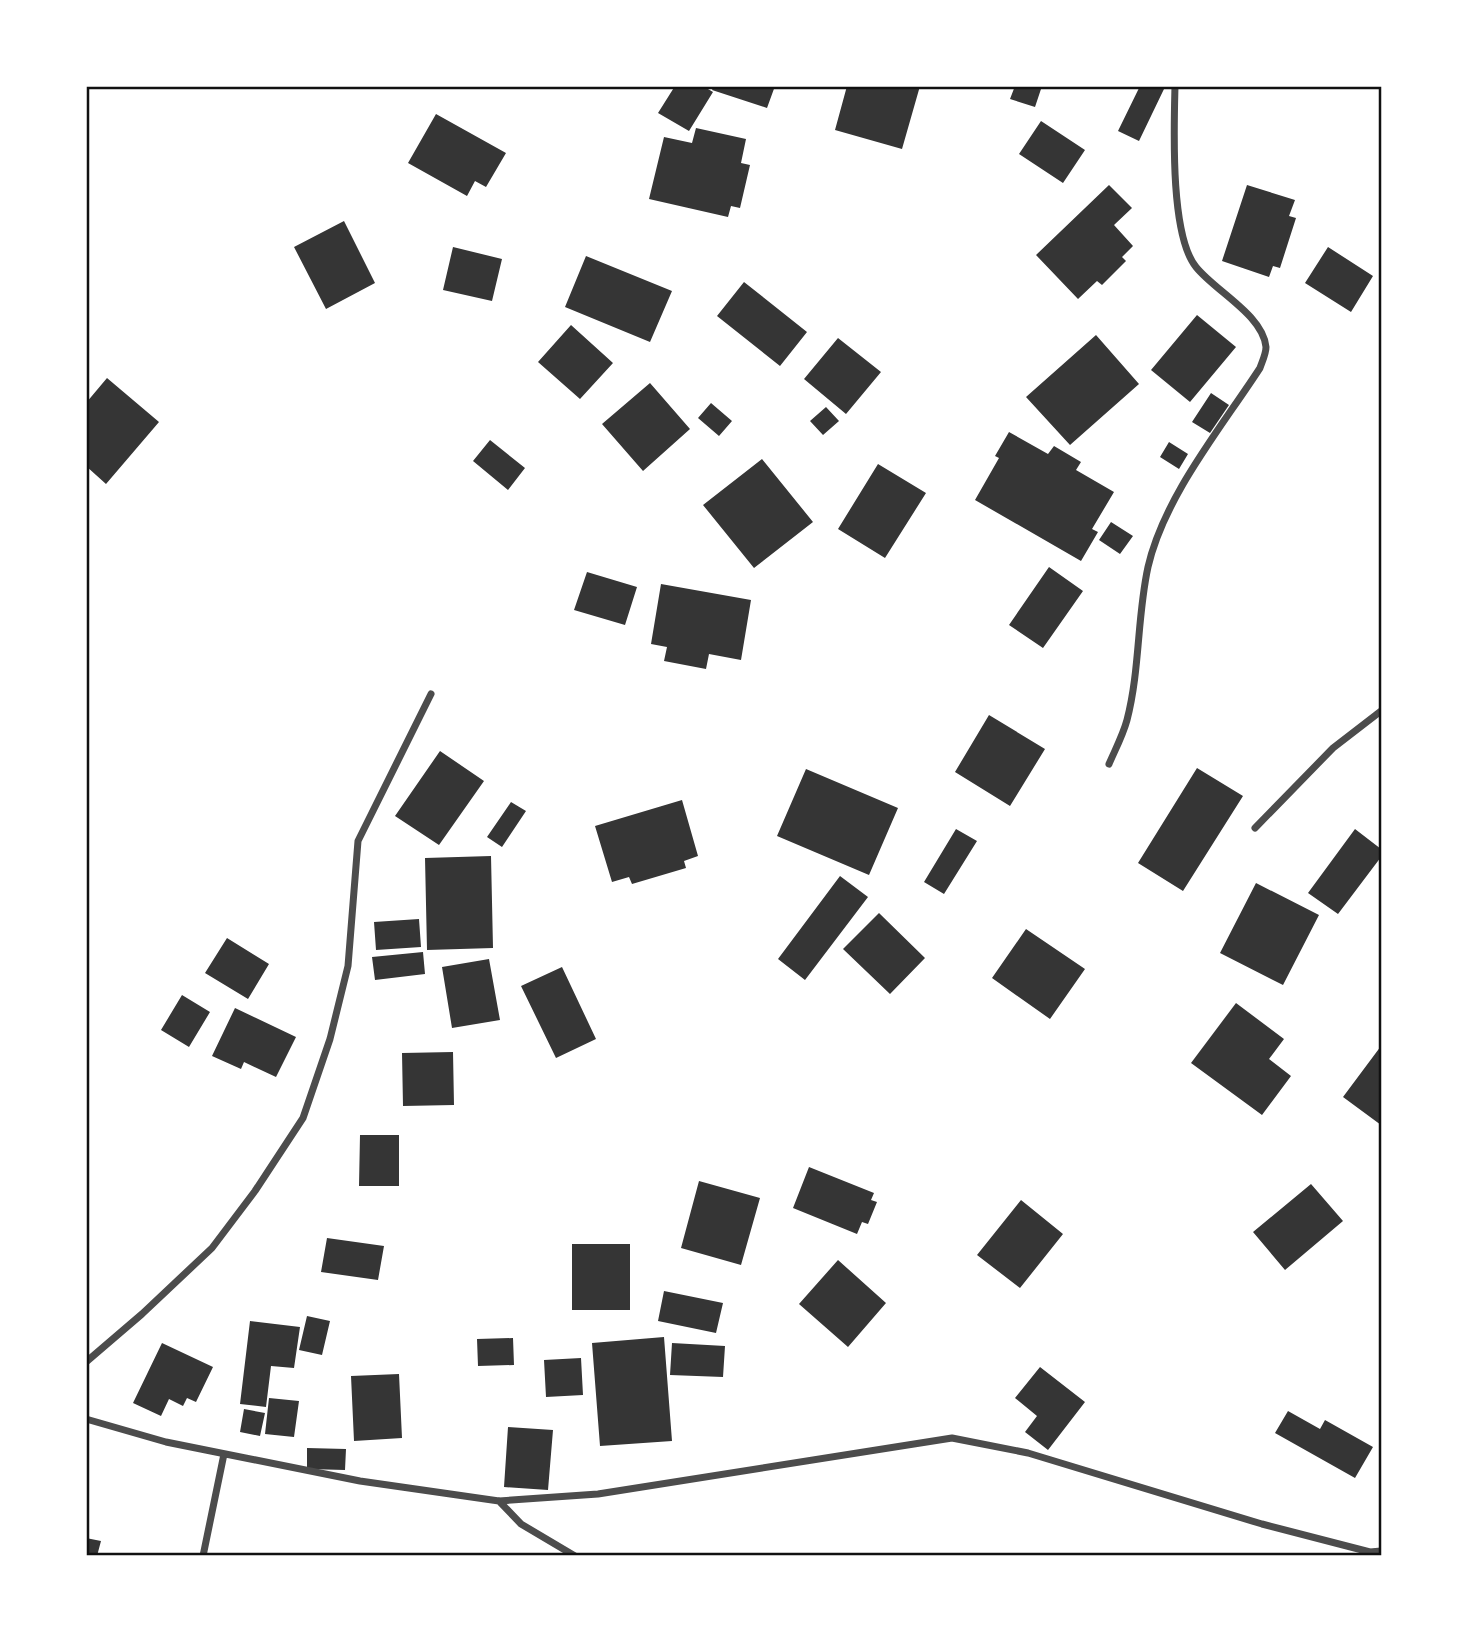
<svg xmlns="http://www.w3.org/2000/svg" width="1467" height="1642" viewBox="0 0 1467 1642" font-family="'Roboto Condensed',sans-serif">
	<rect width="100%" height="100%" fill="#fff"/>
	<path fill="#353535" d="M 675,86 L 703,86 L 713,92 L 689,131 L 658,113 Z
		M 714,86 L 775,86 L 767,108 L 712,90 Z
		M 847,86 L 920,86 L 902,149 L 835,130 Z
		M 1015,86 L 1042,86 L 1035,107 L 1010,99 Z
		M 1140,86 L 1158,86 L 1164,89 L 1139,141 L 1118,131 Z
		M 436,114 L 506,153 L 486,187 L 475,181 L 467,196 L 408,163 Z
		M 1041,121 L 1085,150 L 1063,183 L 1019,154 Z
		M 696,128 L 746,139 L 741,163 L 750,165 L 740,208 L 731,206 L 728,217 L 649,199 L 664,137 L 692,143 Z
		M 1109,185 L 1132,208 L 1114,225 L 1133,246 L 1122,257 L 1126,261 L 1102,285 L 1097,281 L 1078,299 L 1036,255 Z
		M 1247,185 L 1295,200 L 1289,216 L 1296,218 L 1280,268 L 1273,266 L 1269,277 L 1222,261 Z
		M 344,221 L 375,283 L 326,309 L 294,247 Z
		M 453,247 L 502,259 L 492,301 L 443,290 Z
		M 1328,247 L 1373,276 L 1351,312 L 1305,283 Z
		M 586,256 L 672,291 L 650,342 L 565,307 Z
		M 744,282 L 807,332 L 780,366 L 717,316 Z
		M 1197,315 L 1236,347 L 1190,402 L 1151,370 Z
		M 571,325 L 613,363 L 580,399 L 538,362 Z
		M 1096,335 L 1139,384 L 1070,445 L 1026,397 Z
		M 838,338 L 881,372 L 846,414 L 804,379 Z
		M 107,378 L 159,422 L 106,484 L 86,466 L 86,403 Z
		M 650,383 L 690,429 L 643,471 L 602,424 Z
		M 1211,393 L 1229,405 L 1210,433 L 1192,422 Z
		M 711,403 L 732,421 L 719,436 L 698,418 Z
		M 826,407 L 839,421 L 823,435 L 810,421 Z
		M 1009,432 L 1048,454 L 1054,446 L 1081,462 L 1076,470 L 1114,492 L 1092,529 L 1098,532 L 1081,561 L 975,500 L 999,458 L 995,456 Z
		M 490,440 L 525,468 L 508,490 L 473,461 Z
		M 1169,442 L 1188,454 L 1179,469 L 1160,457 Z
		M 762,459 L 813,522 L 754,568 L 703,505 Z
		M 878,464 L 926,493 L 885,558 L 838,529 Z
		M 1111,522 L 1133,536 L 1120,554 L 1099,540 Z
		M 1049,567 L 1083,591 L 1043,648 L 1009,625 Z
		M 587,572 L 637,587 L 625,625 L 574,610 Z
		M 661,584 L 751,600 L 741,660 L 709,654 L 706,669 L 664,661 L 667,647 L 651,644 Z
		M 989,715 L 1045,749 L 1010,806 L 955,772 Z
		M 440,751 L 484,781 L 439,845 L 395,816 Z
		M 1197,768 L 1243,796 L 1183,891 L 1138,863 Z
		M 806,769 L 898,808 L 869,875 L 777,836 Z
		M 682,800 L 698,856 L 684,861 L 686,868 L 632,884 L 629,877 L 612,882 L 595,826 Z
		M 511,802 L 526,811 L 502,847 L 487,837 Z
		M 956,829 L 977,841 L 944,894 L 924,882 Z
		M 1355,829 L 1381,849 L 1381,857 L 1338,914 L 1308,893 Z
		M 491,856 L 493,948 L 427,950 L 425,858 Z
		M 840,876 L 868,897 L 805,980 L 778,959 Z
		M 1256,883 L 1319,915 L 1283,985 L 1220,953 Z
		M 879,913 L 925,958 L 890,994 L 843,949 Z
		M 419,919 L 421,947 L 376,950 L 374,922 Z
		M 1026,929 L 1085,969 L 1050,1019 L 992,978 Z
		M 227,938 L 269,964 L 248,999 L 205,973 Z
		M 423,952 L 425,974 L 375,980 L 372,957 Z
		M 489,959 L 500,1020 L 452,1028 L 442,967 Z
		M 562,967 L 596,1039 L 556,1058 L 521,986 Z
		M 182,995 L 210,1012 L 189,1047 L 161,1030 Z
		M 1236,1003 L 1284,1039 L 1269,1059 L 1291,1076 L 1262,1115 L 1191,1063 Z
		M 235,1008 L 296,1037 L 276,1077 L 244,1062 L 241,1069 L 212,1056 Z
		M 1381,1046 L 1381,1125 L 1343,1097 Z
		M 453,1052 L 454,1105 L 403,1106 L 402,1053 Z
		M 360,1135 L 399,1135 L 399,1186 L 359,1186 Z
		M 809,1167 L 874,1193 L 871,1200 L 877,1202 L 868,1224 L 862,1222 L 857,1234 L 793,1208 Z
		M 699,1181 L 760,1198 L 741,1265 L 681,1248 Z
		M 1311,1184 L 1343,1221 L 1285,1270 L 1253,1232 Z
		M 1021,1200 L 1063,1234 L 1020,1288 L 977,1255 Z
		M 327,1238 L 384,1246 L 378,1280 L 321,1272 Z
		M 572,1244 L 630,1244 L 630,1310 L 572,1310 Z
		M 838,1260 L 886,1303 L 848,1347 L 799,1304 Z
		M 664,1291 L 723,1303 L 716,1333 L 658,1321 Z
		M 307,1316 L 330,1321 L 322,1355 L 299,1350 Z
		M 250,1321 L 300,1327 L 294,1368 L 271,1366 L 266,1407 L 240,1404 Z
		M 664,1337 L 672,1441 L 600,1446 L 592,1343 Z
		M 513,1338 L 514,1365 L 478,1366 L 477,1339 Z
		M 162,1343 L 213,1367 L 196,1402 L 187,1398 L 183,1406 L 169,1399 L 161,1416 L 133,1403 Z
		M 672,1343 L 725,1346 L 723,1377 L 670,1375 Z
		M 581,1358 L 583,1395 L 546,1397 L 544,1360 Z
		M 1040,1367 L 1085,1402 L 1048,1450 L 1025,1432 L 1037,1416 L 1015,1398 Z
		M 399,1374 L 402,1438 L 354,1441 L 351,1376 Z
		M 269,1398 L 299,1401 L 294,1437 L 265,1434 Z
		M 244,1409 L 265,1413 L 260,1436 L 240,1432 Z
		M 1288,1411 L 1320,1429 L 1325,1420 L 1373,1447 L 1355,1478 L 1275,1433 Z
		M 508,1427 L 553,1430 L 548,1490 L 504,1487 Z
		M 307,1448 L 346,1449 L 345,1470 L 307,1469 Z
		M 86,1538 L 101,1541 L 97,1556 L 86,1556 Z"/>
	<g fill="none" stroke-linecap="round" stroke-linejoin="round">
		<path stroke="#4c4c4c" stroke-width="7" d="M 1109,764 C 1115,750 1123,735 1127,720 C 1140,670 1137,617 1148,567 C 1164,497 1221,428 1260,368 C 1262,362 1266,354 1266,347 C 1263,315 1215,291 1196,267 C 1170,235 1174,128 1175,86
			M 1255,828 L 1333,748 L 1381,711
			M 86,1362 L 142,1314 L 212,1248 L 255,1191 L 303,1118 L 330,1039 L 348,966 L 358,841 L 431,694
			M 86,1419 L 166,1442 L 360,1481 L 499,1501 L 598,1494 L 952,1438 L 1028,1453 L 1262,1524 L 1370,1552 L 1381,1551
			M 499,1501 L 521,1524 L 575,1556
			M 203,1556 L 224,1454"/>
	</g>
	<rect width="1467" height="1642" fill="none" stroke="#ffffff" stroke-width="175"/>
	<rect x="88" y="88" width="1292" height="1466" fill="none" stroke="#111" stroke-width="2.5"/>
</svg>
